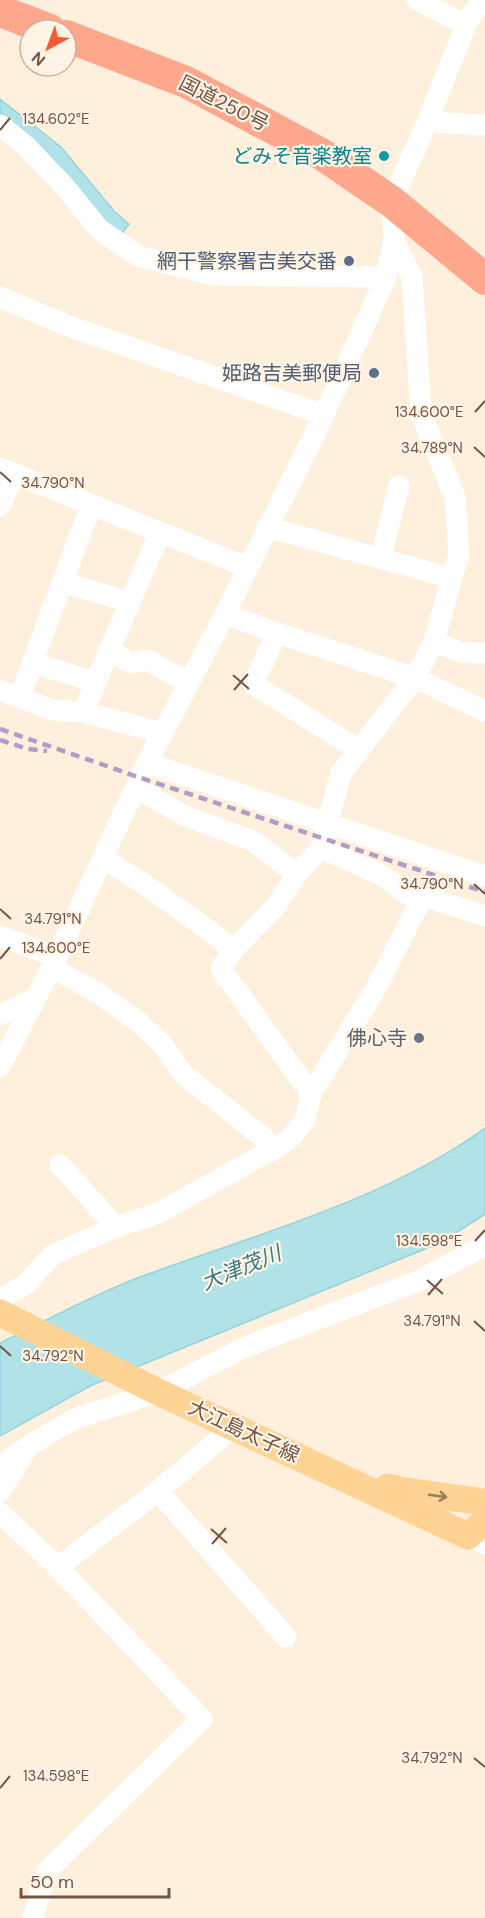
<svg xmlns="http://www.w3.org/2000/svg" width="485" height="1918" viewBox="0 0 485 1918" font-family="'DM Sans','Noto Sans JP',sans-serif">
	<rect width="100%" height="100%" fill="#fef0dd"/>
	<path fill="#b0e2e8" stroke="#96d3db" stroke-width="1.5" d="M 0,99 L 61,147 L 114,211 L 129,224 L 121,235 L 109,226 L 0,118 Z
		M 485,1128 L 485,1214 L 442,1242 L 90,1386 L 0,1436 L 0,1343 C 46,1321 92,1295 140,1277 C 254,1235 386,1200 485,1128 Z"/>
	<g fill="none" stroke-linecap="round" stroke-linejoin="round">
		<path stroke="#fff" stroke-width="21" d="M 417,0 L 466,25
			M 427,122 L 485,125
			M 0,125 L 26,146 L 64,186 L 99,229 L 138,256 L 214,275 L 386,277
			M 0,297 L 66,325 L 324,415
			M 0,468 L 247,567
			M 0,506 L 14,473
			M 267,527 L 451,578
			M 381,557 L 399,486
			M 62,582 L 129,602
			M 225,614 L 277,633 L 415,678 L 485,711
			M 277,633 L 253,684 L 359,750
			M 434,641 L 459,652 L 485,653
			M 110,649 L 130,663 L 147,660 L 189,683
			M 32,663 L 96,682
			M 24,685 L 91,505
			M 0,690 L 52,710 L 83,712 L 163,733
			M 83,712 L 160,532
			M 147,763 L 485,876
			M 136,788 L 185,816 L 253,841 L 297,874
			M 321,848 L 383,876 L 407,894 L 423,896 L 485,916
			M 103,858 L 147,886 L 234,949
			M 0,936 L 56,957
			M 52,967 L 102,996 L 138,1022 L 162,1044 L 184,1075 L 264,1138 L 272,1150
			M 0,1015 L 34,999
			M 0,1067 L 52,967 L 147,763 L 225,614 L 324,415 L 386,277 L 394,241 L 392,202 L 427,122 L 466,25 L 481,0
			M 311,1094 L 376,988 L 423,896
			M 60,1165 L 116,1227
			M 0,1299 L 25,1285 L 52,1255 L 116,1227 L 158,1213 L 272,1150 L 288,1140 L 305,1121 L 311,1094 L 221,969 L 234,949 L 276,906 L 297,874 L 321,848 L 341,773 L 415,678 L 434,641 L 459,553 L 455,497 L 421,414 L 412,277 L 394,241
			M 0,1466 L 30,1445 L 74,1419 L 158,1392 L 245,1347 L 418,1281 L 485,1245
			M 158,1491 L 286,1637
			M 0,1492 L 25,1452
			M 0,1513 L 58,1567 L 202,1719 L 47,1871 L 33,1918
			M 468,1536 L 485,1544
			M 58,1567 L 158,1491 L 234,1427"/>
		<path stroke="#ffd393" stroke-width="27" d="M 0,1313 L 158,1392 L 468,1536 L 485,1521
			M 388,1487 L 404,1491 L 485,1502"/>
		<path stroke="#fea78d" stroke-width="32" d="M 0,11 L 50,30
			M 66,36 L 186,82 L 323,155 L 392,202 L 485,279"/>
		<path stroke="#b19cc7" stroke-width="4.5" stroke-dasharray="9 6" stroke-linecap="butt" d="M 0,729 L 141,778 L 485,892
			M 0,740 L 28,749 L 47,751"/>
	</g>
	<defs><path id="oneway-shaft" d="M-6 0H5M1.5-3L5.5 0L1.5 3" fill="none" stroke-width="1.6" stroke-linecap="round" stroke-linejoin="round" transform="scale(1.5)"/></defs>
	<use stroke="#9e7a5c" href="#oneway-shaft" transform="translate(438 1496) rotate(8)"/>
	<path fill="none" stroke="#755444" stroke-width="2" d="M 0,130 L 10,118M 475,412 L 485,401M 474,447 L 485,457M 0,472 L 11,482M 233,675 L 249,689M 234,690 L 248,674M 474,884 L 485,894M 0,909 L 11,919M 0,959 L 10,947M 475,1241 L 485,1230M 427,1280 L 443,1294M 428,1295 L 442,1279M 474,1321 L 485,1331M 0,1346 L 11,1356M 211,1529 L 227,1543M 212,1544 L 226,1528M 474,1758 L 485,1767M 0,1788 L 10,1776"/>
	<circle fill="#0f9aa8" stroke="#fff4e5" stroke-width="2" cx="384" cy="156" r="6"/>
	<g fill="#5c6f8a" stroke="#fff4e5" stroke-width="2">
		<circle cx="349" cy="261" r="6"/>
		<circle cx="374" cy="373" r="6"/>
	</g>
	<circle fill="#6b7280" stroke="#fff4e5" stroke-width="2" cx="419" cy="1038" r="6"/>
	<g text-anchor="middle" stroke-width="4.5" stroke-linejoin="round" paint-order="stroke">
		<g font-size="20" fill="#755444" stroke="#fff4e5">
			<text transform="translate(224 103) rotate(27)" y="7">国道250号</text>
			<text transform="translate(244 1431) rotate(25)" y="7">大江島太子線</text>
		</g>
		<g font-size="20" fill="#0d838f" stroke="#fff4e5" text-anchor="end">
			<text x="372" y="163">どみそ音楽教室</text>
		</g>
		<g font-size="20" fill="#4e5e75" stroke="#fff4e5" text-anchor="end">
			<text x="337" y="268">網干警察署吉美交番</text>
			<text x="362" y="380">姫路吉美郵便局</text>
		</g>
		<g font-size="20" fill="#5b616d" stroke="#fff4e5" text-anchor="end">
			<text x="407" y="1045">佛心寺</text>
		</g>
		<g font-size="21" font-style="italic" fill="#397a83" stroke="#fff4e5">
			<text transform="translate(241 1268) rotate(-22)" y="7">大津茂川</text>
		</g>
	</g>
	<g font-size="15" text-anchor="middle" fill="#755444" stroke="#fff4e5" stroke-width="4.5" stroke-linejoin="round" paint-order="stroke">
		<text x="56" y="124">134.602°E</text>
		<text x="429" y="417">134.600°E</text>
		<text x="432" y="453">34.789°N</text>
		<text x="53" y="488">34.790°N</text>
		<text x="432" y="889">34.790°N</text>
		<text x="53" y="924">34.791°N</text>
		<text x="56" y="953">134.600°E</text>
		<text x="429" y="1246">134.598°E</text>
		<text x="432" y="1326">34.791°N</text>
		<text x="53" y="1361">34.792°N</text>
		<text x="432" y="1763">34.792°N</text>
		<text x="56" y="1781">134.598°E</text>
	</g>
	<g transform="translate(48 48) rotate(221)"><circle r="28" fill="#fff4e5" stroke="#c8b4a5" stroke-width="1.5"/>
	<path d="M0-4.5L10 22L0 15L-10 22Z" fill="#f35a36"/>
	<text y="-9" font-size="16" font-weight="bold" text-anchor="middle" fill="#755444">N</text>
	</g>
	<path d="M21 1888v9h148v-9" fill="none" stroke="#755444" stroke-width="3"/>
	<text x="30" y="1888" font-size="18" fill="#755444" stroke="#fff4e5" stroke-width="4.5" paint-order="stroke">50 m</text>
</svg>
